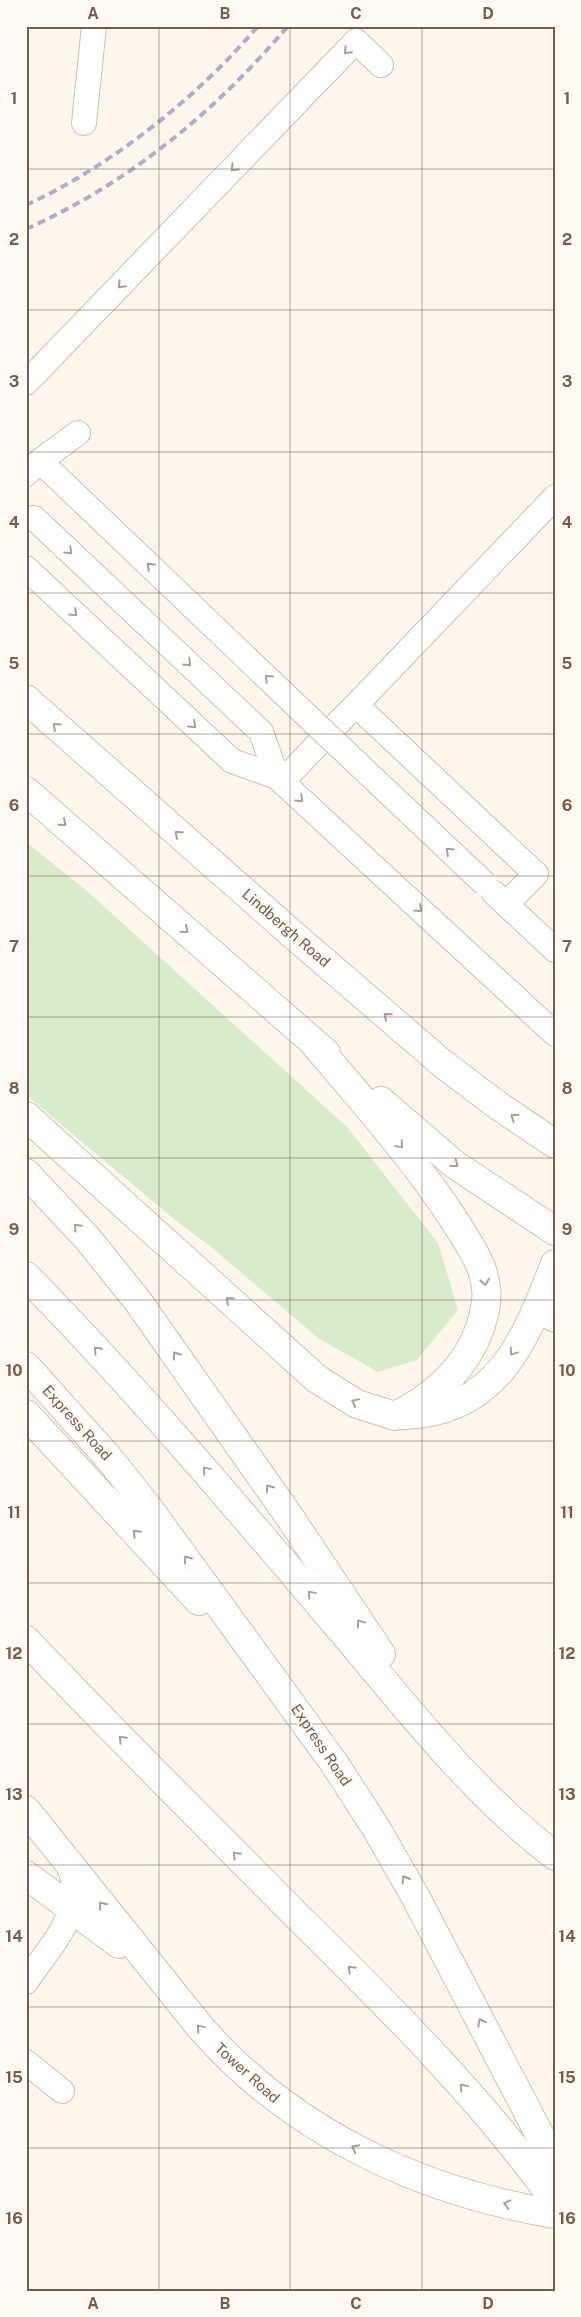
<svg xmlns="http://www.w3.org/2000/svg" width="581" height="2317" viewBox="0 0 581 2317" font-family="'Public Sans',sans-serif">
	<rect width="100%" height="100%" fill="#fdf6ec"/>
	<path fill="#d8ecc9" d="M 26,842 L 87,891 L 347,1127 L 438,1243 L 458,1310 L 417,1360 L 378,1372 L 318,1338 L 210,1246 L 175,1220 L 26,1095 Z"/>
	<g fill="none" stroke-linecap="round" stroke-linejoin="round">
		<defs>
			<path id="lane" d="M 84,123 L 94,26
				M 26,383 L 356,41 L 381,65
				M 40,461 L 303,712
				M 26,474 L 40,461 L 78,433
				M 34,518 L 261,732 L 277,777 L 282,782 L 555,1034
				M 26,568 L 232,761 L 277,777
				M 337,724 L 356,705
				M 282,782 L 317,745
				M 494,893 L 555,950
				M 506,904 L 536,874 L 356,705 L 555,497
				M 536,1310 L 555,1320
				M 26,1982 C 44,1954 73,1926 74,1891 C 75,1880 70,1870 67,1861
				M 26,2062 L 62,2091"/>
			<path id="secondary" d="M 26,699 L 291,933 L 443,1064 L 500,1107 L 555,1144
				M 26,791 L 326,1053
				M 381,1101 L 454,1164 L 555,1231
				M 26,1116 L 317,1379 L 357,1404 L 395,1416 C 434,1397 465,1370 480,1328 C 484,1315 488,1301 486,1288 C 484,1264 468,1243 456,1223 C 414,1158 362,1100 312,1041
				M 26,1173 L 87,1238 L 137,1300 L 291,1519 L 381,1654
				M 26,1276 C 135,1387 235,1505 336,1624 C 405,1705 470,1791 555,1856
				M 26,1366 L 107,1456 L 147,1506 L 334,1763 L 376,1828 L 415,1896 L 555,2164
				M 26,1414 L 199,1601
				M 403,1415 C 497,1413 525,1341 555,1264
				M 26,1640 C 114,1733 205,1823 295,1914 C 387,2005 479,2095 555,2201
				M 26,1810 L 200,2027 C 292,2132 418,2191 555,2214
				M 26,1875 L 119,1944"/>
		</defs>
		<use href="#lane" stroke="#d1beb0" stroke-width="26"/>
		<use href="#secondary" stroke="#d6c0b0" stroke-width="30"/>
		<use href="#lane" stroke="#fff" stroke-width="24"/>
		<use href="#secondary" stroke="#fff" stroke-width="28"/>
		<path stroke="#b9a8c9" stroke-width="4" stroke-dasharray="8 5" stroke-linecap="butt" d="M 26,205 C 110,167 199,96 258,26
			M 26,229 C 128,184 216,111 288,26"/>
		<defs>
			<path id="lane-bridge" d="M 303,712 L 485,884"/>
		</defs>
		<use href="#lane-bridge" stroke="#d1beb0" stroke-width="26" stroke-linecap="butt"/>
		<use href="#lane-bridge" stroke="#fff" stroke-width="24"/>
	</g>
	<defs><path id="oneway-chevron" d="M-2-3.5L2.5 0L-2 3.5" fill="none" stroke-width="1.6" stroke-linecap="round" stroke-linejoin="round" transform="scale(1.25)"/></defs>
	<g stroke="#af9d94">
		<use href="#oneway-chevron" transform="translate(347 51) rotate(134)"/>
		<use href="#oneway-chevron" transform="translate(234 168) rotate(134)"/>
		<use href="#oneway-chevron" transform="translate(121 285) rotate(134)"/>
		<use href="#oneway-chevron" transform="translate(69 551) rotate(43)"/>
		<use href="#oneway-chevron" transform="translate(150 566) rotate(-136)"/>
		<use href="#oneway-chevron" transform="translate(74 613) rotate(43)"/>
		<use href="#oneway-chevron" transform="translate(188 663) rotate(43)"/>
		<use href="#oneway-chevron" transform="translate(268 678) rotate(-136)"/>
		<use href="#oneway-chevron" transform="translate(193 725) rotate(43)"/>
		<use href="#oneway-chevron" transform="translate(56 726) rotate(-138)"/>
		<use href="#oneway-chevron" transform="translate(300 799) rotate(43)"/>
		<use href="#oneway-chevron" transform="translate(63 823) rotate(41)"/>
		<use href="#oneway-chevron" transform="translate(178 834) rotate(-139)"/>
		<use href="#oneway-chevron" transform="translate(449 851) rotate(-137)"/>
		<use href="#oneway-chevron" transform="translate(419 909) rotate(43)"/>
		<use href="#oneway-chevron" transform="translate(185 930) rotate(41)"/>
		<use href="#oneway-chevron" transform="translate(387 1016) rotate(-139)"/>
		<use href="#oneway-chevron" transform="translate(514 1117) rotate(-145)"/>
		<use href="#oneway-chevron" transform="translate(400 1145) rotate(50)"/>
		<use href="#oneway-chevron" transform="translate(455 1164) rotate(37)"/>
		<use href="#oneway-chevron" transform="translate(77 1227) rotate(-133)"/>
		<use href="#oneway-chevron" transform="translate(485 1282) rotate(79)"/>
		<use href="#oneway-chevron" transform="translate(229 1300) rotate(-138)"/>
		<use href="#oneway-chevron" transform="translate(97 1350) rotate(-133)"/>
		<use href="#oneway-chevron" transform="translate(513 1352) rotate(124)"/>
		<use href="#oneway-chevron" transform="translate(176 1355) rotate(-125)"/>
		<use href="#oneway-chevron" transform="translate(355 1402) rotate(-154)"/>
		<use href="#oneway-chevron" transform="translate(206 1470) rotate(-130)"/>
		<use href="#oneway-chevron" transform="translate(269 1488) rotate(-125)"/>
		<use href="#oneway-chevron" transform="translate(136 1533) rotate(-133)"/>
		<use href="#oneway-chevron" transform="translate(187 1559) rotate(-126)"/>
		<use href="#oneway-chevron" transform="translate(311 1594) rotate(-130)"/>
		<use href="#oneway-chevron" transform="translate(360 1623) rotate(-124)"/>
		<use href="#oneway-chevron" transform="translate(122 1739) rotate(-134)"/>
		<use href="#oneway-chevron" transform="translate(236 1855) rotate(-135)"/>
		<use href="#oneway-chevron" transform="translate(405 1879) rotate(-120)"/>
		<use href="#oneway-chevron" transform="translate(102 1905) rotate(-128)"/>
		<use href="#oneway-chevron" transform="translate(351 1969) rotate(-135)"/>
		<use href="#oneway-chevron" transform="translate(481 2022) rotate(-118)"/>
		<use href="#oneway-chevron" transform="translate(200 2028) rotate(-130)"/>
		<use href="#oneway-chevron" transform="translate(463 2087) rotate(-131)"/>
		<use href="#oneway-chevron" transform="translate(355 2148) rotate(-153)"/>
		<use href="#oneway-chevron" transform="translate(507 2204) rotate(-166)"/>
	</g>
	<path fill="none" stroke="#7a5c4d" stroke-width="1" stroke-opacity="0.55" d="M 159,26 L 159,2291M 290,26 L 290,2291M 422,26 L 422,2291M 26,169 L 555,169M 26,310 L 555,310M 26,452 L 555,452M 26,593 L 555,593M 26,734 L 555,734M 26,876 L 555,876M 26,1017 L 555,1017M 26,1158 L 555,1158M 26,1300 L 555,1300M 26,1441 L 555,1441M 26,1583 L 555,1583M 26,1724 L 555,1724M 26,1865 L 555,1865M 26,2007 L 555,2007M 26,2148 L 555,2148"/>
	<g text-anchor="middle" stroke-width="4" stroke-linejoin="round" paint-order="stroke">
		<g font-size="15" fill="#7a5c4d" stroke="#fffaf3">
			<text transform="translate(286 928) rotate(41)" y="5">Lindbergh Road</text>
			<text transform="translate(77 1423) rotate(48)" y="5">Express Road</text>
			<text transform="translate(321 1745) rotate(56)" y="5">Express Road</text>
			<text transform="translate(247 2073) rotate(42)" y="5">Tower Road</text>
		</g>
	</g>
	<rect width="581" height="2317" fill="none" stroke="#fffaf3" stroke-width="55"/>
	<rect x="28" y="28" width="526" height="2262" fill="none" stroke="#7a5c4d" stroke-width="2"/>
	<g font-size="16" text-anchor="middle" font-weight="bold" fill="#7a5c4d">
		<text x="93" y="19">A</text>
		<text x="225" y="19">B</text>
		<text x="356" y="19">C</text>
		<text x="488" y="19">D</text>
		<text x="14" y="104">1</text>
		<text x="567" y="104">1</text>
		<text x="14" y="245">2</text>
		<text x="567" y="245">2</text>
		<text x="14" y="387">3</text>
		<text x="567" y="387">3</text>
		<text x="14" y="528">4</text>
		<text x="567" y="528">4</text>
		<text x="14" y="669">5</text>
		<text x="567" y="669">5</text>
		<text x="14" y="811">6</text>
		<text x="567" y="811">6</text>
		<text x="14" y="952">7</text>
		<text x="567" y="952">7</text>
		<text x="14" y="1094">8</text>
		<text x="567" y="1094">8</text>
		<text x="14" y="1235">9</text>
		<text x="567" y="1235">9</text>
		<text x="14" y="1376">10</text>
		<text x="567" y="1376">10</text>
		<text x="14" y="1518">11</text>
		<text x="567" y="1518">11</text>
		<text x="14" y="1659">12</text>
		<text x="567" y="1659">12</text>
		<text x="14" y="1800">13</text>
		<text x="567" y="1800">13</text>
		<text x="14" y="1942">14</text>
		<text x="567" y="1942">14</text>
		<text x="14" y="2083">15</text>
		<text x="567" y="2083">15</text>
		<text x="14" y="2224">16</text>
		<text x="567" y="2224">16</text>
		<text x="93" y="2309">A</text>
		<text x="225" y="2309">B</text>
		<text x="356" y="2309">C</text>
		<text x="488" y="2309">D</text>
	</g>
</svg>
